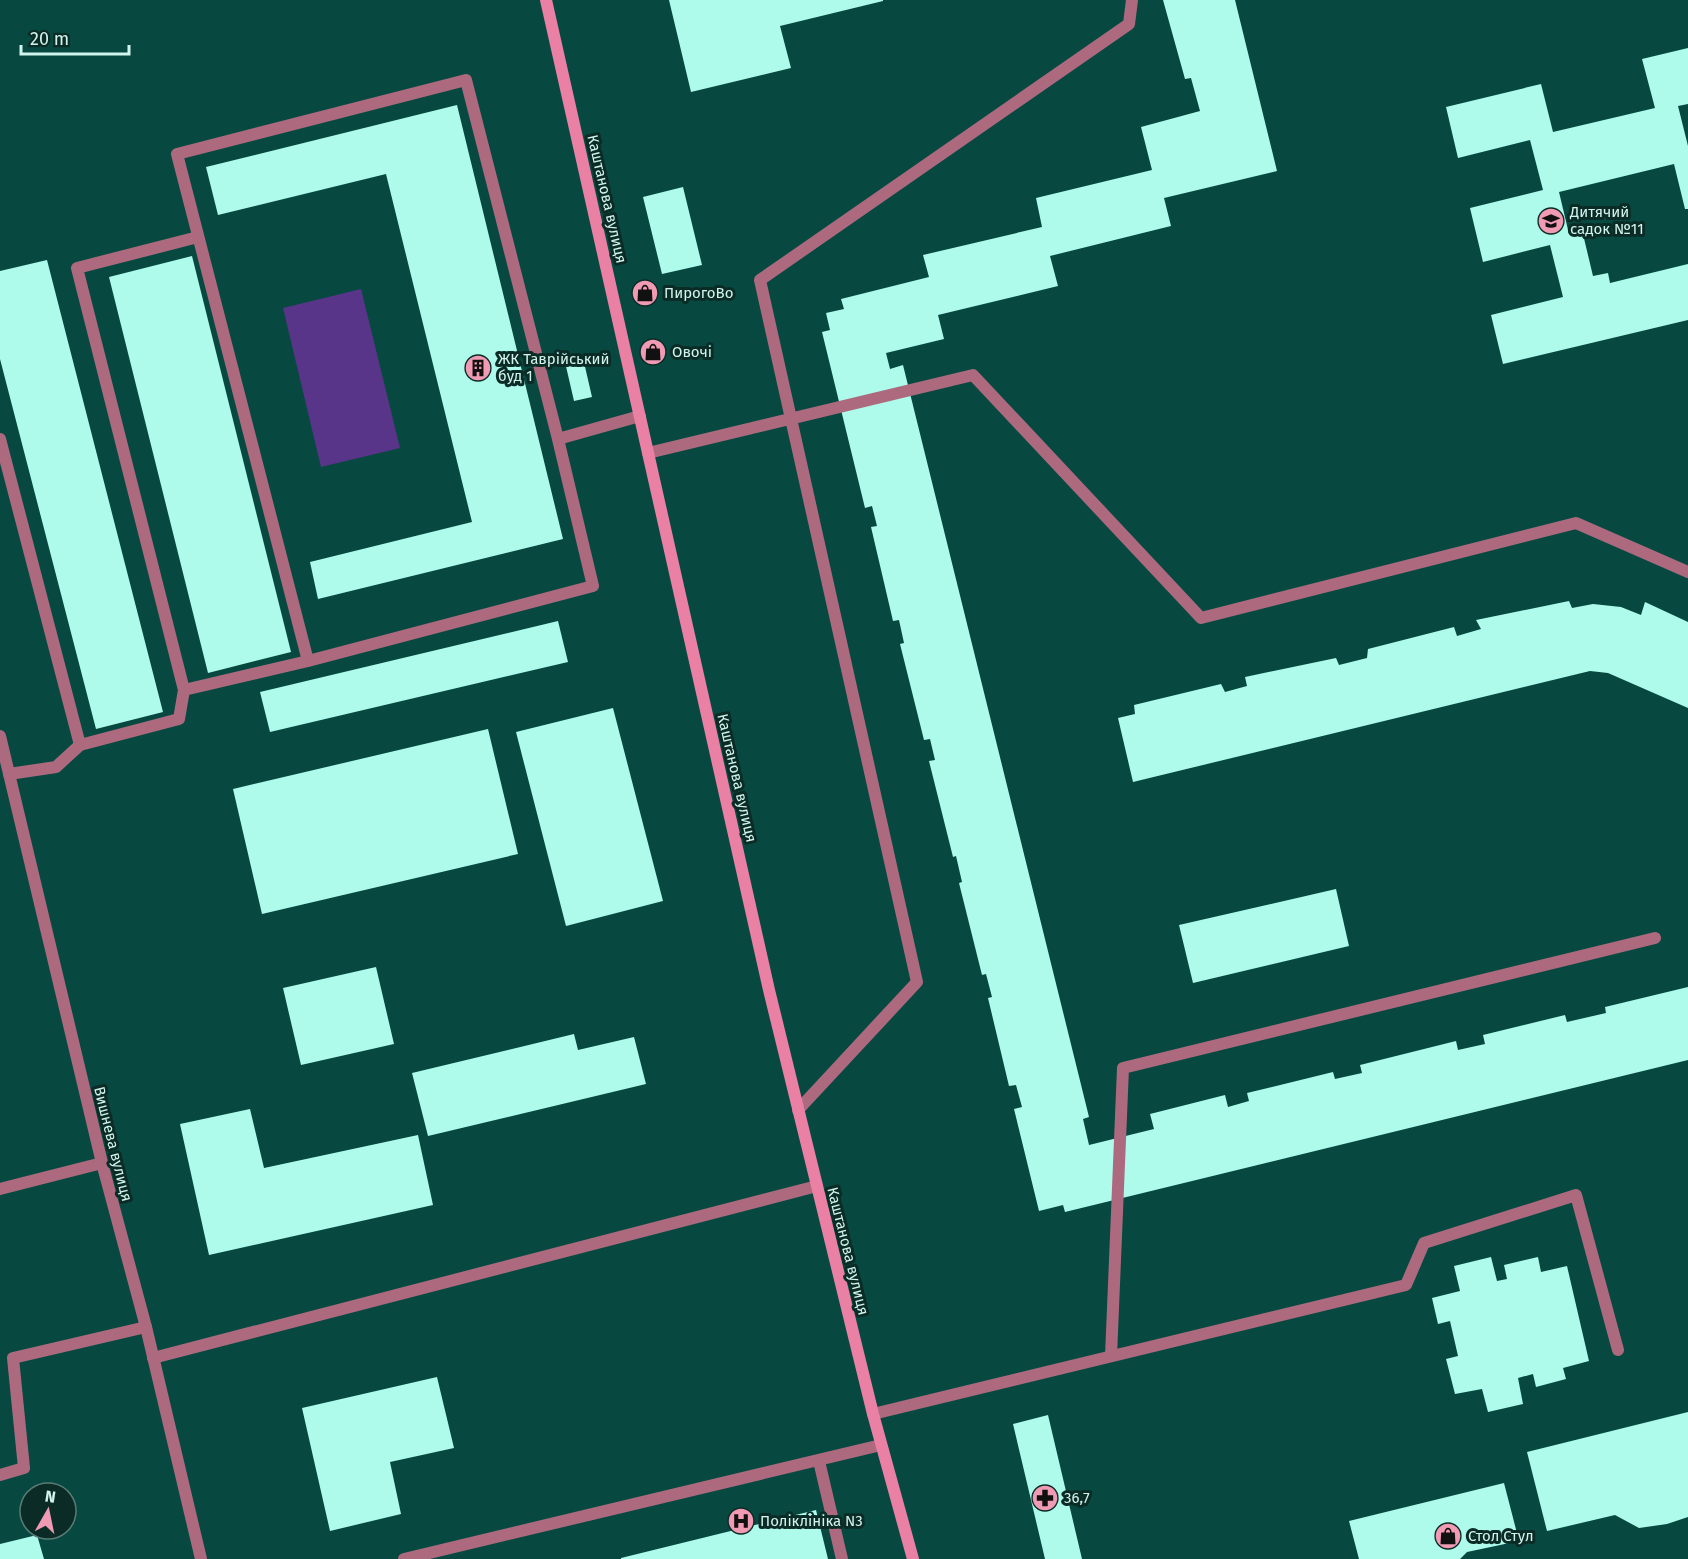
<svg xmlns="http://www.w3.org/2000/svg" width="1688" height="1559" viewBox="0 0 1688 1559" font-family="'Fira Sans',sans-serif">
	<rect width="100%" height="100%" fill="#074940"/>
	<path fill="#583588" d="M 361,289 L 400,448 L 321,467 L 283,308 Z"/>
	<path fill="#aefbeb" d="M 669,0 L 883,0 L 883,1 L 780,26 L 791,68 L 691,92 Z
		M 1163,0 L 1235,0 L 1277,171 L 1164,198 L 1171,226 L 1050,256 L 1058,286 L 938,315 L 944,339 L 886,353 L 890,369 L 903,365 L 1089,1117 L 1083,1119 L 1089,1145 L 1154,1129 L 1150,1114 L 1225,1095 L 1228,1107 L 1249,1101 L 1247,1093 L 1333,1072 L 1335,1079 L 1362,1073 L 1360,1065 L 1456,1041 L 1458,1050 L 1485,1044 L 1483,1035 L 1565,1015 L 1567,1022 L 1606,1013 L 1605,1007 L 1688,987 L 1688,1060 L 1065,1212 L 1063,1205 L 1039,1211 L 1014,1109 L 1022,1107 L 1016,1085 L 1009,1086 L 988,998 L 992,997 L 986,974 L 982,975 L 959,883 L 962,882 L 956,856 L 953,857 L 929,761 L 935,760 L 930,739 L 924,740 L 900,644 L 904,643 L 899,620 L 893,621 L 871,527 L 877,526 L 872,506 L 865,508 L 822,332 L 830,330 L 826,313 L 844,309 L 841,299 L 929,277 L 923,255 L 1042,227 L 1036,198 L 1152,170 L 1141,127 L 1200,111 L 1191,78 L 1185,79 Z
		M 1688,48 L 1688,104 L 1678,106 L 1688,146 L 1688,209 L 1685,209 L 1674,164 L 1559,192 L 1569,234 L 1582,230 L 1593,276 L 1608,273 L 1610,283 L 1688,264 L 1688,320 L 1503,364 L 1491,315 L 1563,297 L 1550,245 L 1483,262 L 1470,208 L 1543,190 L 1530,140 L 1458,158 L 1446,107 L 1541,84 L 1553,132 L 1655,108 L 1642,59 Z
		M 457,105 L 563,539 L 318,599 L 310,562 L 472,522 L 386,174 L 218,215 L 206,167 Z
		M 683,187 L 702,265 L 662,274 L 643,197 Z
		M 192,256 L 291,652 L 208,673 L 109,277 Z
		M 47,260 L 163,712 L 96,729 L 0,359 L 0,271 Z
		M 583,358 L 592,397 L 574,401 L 565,362 Z
		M 1569,601 L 1572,608 L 1593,604 L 1621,607 L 1641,615 L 1645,602 L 1688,622 L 1688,708 L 1608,673 L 1590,671 L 1133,782 L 1118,718 L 1135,714 L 1134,705 L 1221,684 L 1225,692 L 1247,686 L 1245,677 L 1336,658 L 1339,665 L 1367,658 L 1368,649 L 1454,627 L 1457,636 L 1481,629 L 1476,620 Z
		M 558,621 L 568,662 L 270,732 L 260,692 Z
		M 613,708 L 663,901 L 566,926 L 516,732 Z
		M 488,729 L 518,854 L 262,914 L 233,789 Z
		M 1336,889 L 1349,946 L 1193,983 L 1179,925 Z
		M 376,967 L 394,1044 L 301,1065 L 283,988 Z
		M 574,1034 L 578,1050 L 634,1037 L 646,1084 L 428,1136 L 412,1073 Z
		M 250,1109 L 264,1168 L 418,1135 L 433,1205 L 209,1255 L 180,1124 Z
		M 1491,1257 L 1497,1281 L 1507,1279 L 1504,1265 L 1538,1257 L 1541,1272 L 1567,1266 L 1589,1361 L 1563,1368 L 1566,1379 L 1536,1387 L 1533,1374 L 1518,1378 L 1523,1404 L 1488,1412 L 1482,1389 L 1455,1394 L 1446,1359 L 1458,1356 L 1450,1321 L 1438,1324 L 1432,1298 L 1460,1291 L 1454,1266 Z
		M 437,1377 L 454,1448 L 390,1462 L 401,1514 L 330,1531 L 302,1408 Z
		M 1688,1412 L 1688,1517 L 1667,1524 L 1639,1528 L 1615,1515 L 1547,1531 L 1527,1452 Z
		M 1048,1415 L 1082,1559 L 1045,1559 L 1013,1424 Z
		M 1504,1483 L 1519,1541 L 1467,1552 L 1460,1559 L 1359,1559 L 1349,1521 Z
		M 816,1510 L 828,1559 L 621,1559 L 621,1558 Z
		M 37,1535 L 44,1559 L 0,1559 L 0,1544 Z"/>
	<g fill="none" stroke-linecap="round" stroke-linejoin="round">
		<path stroke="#ad6a7f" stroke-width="12" d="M 198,237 L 77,268 L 184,690 L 308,661
			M 0,439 L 80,745 L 179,719 L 184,690
			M 558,439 L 593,586 L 308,661 L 177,154 L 466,80 L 558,439 L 640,416
			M 9,774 L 56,767 L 80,745
			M 153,1358 L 817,1186
			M 819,1461 L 842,1559
			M 0,1475 L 24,1468 L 13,1358 L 146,1327
			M 404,1559 L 881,1445"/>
		<path stroke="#ad6a7f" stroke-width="12" d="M 648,453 L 973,375 L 1201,618 L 1576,523 L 1688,572
			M 0,736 L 102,1163 L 146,1327 L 201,1559
			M 798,1110 L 917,982 L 760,280 L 1129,24 L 1132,0
			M 0,1189 L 102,1163
			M 1111,1356 L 1123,1068 L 1655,938
			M 873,1414 L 1406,1285 L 1424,1243 L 1576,1195 L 1618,1350"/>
		<path stroke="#ea80a3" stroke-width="12" d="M 546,0 L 769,990 L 873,1414 L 913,1559"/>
	</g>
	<defs>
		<symbol id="school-disc" viewBox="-11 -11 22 22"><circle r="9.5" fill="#f19ab4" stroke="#0b2c26"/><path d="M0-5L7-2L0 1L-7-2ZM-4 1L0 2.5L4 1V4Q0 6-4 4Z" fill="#111"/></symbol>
		<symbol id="shop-disc" viewBox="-11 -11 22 22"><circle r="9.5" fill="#f19ab4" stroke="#0b2c26"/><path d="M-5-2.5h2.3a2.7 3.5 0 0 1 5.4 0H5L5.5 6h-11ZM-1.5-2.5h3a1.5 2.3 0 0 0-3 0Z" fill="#111"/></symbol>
		<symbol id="building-disc" viewBox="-11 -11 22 22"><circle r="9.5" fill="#f19ab4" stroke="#0b2c26"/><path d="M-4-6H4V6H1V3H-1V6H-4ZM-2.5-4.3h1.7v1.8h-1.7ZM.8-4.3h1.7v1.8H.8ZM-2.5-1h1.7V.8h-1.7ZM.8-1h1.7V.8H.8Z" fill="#111"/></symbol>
		<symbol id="pharmacy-disc" viewBox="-11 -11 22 22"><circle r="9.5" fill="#f19ab4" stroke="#0b2c26"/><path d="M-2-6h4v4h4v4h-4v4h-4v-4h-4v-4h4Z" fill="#111"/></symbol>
		<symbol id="hospital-disc" viewBox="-11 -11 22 22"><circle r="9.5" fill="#f19ab4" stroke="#0b2c26"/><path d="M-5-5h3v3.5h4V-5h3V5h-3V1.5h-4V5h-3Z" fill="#111"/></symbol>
	</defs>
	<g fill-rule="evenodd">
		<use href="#school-disc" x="1536" y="206" width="30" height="30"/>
		<use href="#shop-disc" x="630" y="278" width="30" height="30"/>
		<use href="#shop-disc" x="638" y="337" width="30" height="30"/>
		<use href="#building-disc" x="463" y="353" width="30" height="30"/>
		<use href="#pharmacy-disc" x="1030" y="1483" width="30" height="30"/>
		<use href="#hospital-disc" x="726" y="1506" width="30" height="30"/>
		<use href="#shop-disc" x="1433" y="1521" width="30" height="30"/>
	</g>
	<g text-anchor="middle" stroke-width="6" stroke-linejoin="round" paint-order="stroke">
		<g font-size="15" fill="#d1f5ed" stroke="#0b2c26">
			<text transform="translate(607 199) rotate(77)" y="5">Каштанова вулиця</text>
			<text transform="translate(737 778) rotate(77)" y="5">Каштанова вулиця</text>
			<text transform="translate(113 1144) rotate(76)" y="5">Вишнева вулиця</text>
			<text transform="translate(848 1251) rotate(76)" y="5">Каштанова вулиця</text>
		</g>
		<g font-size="15" fill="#d1f5ed" stroke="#0b2c26" text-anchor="start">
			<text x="1570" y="217">Дитячий<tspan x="1570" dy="17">садок №11</tspan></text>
			<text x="664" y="298">ПирогоВо</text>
			<text x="672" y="357">Овочі</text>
			<text x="498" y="364">ЖК Таврійський<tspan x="498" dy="17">буд 1</tspan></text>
			<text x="1064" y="1503">36,7</text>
			<text x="760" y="1526">Поліклініка N3</text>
			<text x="1468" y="1541">Стол Стул</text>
		</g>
	</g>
	<g transform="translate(48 1511) rotate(9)"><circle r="28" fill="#0b2c26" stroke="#5a7c76" stroke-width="1.5"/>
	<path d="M0-4.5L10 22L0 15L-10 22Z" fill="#f19ab4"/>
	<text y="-9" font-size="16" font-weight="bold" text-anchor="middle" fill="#d1f5ed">N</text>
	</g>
	<path d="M21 45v9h108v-9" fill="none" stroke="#d1f5ed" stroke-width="3"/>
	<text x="30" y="45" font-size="18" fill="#d1f5ed" stroke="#0b2c26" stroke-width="4.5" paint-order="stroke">20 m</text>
</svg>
